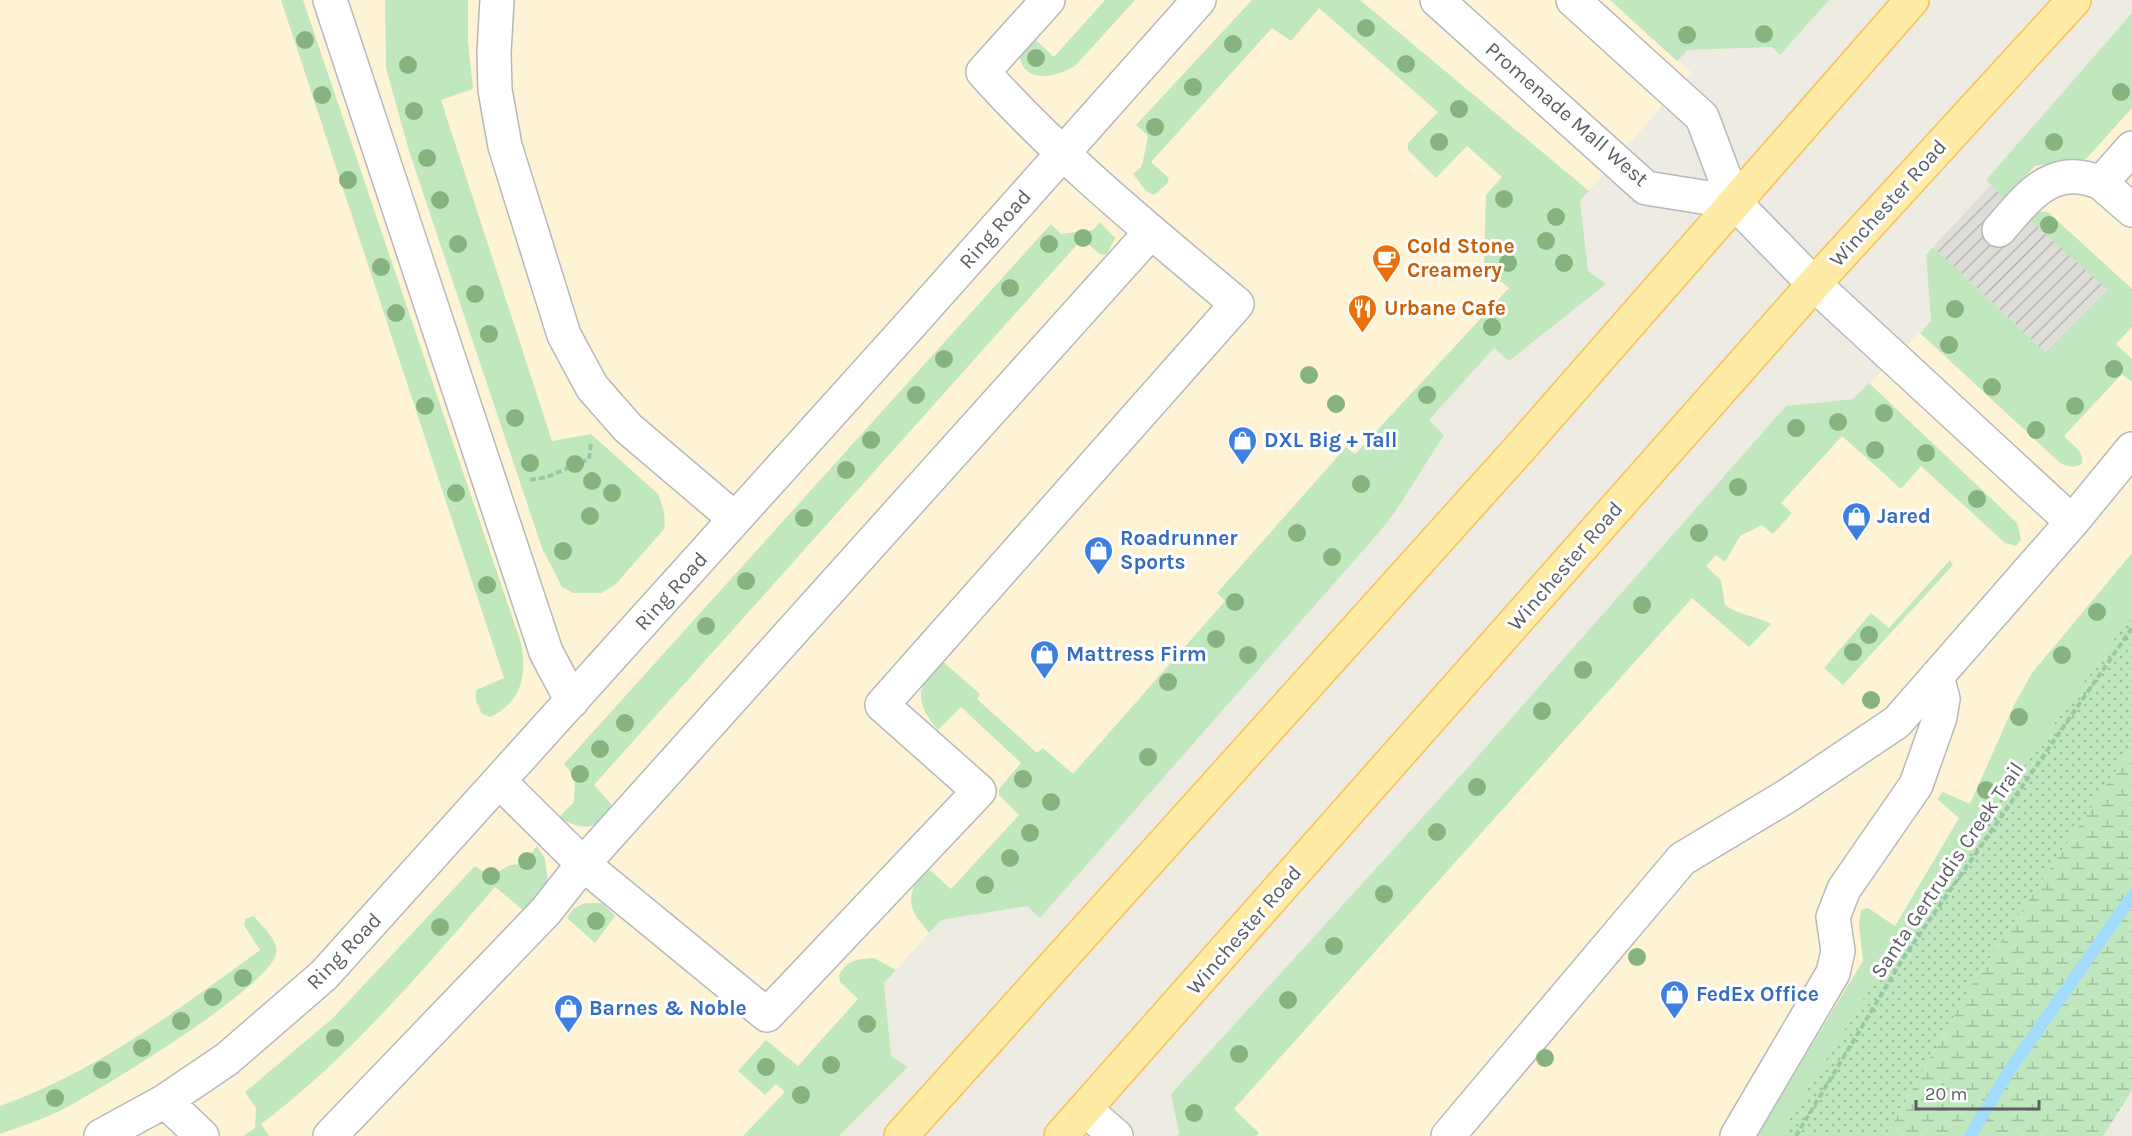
<svg xmlns="http://www.w3.org/2000/svg" width="2132" height="1136" viewBox="0 0 2132 1136" font-family="Karla,sans-serif">
	<defs>
		<pattern id="industrial-furrows" width="10" height="10" patternUnits="userSpaceOnUse" patternTransform="scale(1.5)"><rect width="10" height="10" fill="#dfddd7"/><path d="M-1 1l2-2M0 10L10 0M9 11l2-2" fill="none" stroke="#b8b6b2"/></pattern>
		<pattern id="grass-dots" width="8" height="8" patternUnits="userSpaceOnUse" patternTransform="scale(1.5)"><rect width="8" height="8" fill="#c0e7bd"/><path d="M2 2h.1M6 6h.1" fill="none" stroke="#9fbe9d" stroke-width="1.8" stroke-linecap="round"/></pattern>
		<pattern id="wetland-marsh" width="20" height="14" patternUnits="userSpaceOnUse" patternTransform="scale(1.5)"><rect width="20" height="14" fill="#c0e7bd"/><path d="M1 5h8M5 5V1M11 12h8M15 12V8" fill="none" stroke="#9fbe9d"/></pattern>
	</defs>
	<rect width="100%" height="100%" fill="#eeebe2"/>
	<path fill="#fff3d6" d="M 0,0 L 1829,0 L 1780,55 L 1772,47 L 1688,50 L 1677,60 L 1691,72 L 1580,201 L 1588,271 L 1606,284 L 1509,361 L 1494,348 L 1429,420 L 1444,435 L 1395,512 L 1040,918 L 1027,906 L 941,920 L 884,983 L 891,1056 L 908,1067 L 839,1136 L 0,1136 Z
		M 2132,13 L 2132,614 L 1894,949 L 1779,1136 L 1177,1136 L 1179,1133 L 1171,1094 L 1471,764 L 1786,406 L 1854,399 L 1931,321 L 1926,255 L 1933,247 L 2046,353 L 2108,290 L 1986,180 Z"/>
	<path fill="url(#industrial-furrows)" d="M 1991,185 L 2109,290 L 2047,354 L 1933,247 Z"/>
	<path fill="url(#grass-dots)" d="M 2132,614 L 2132,747 L 1971,986 L 1886,1136 L 1779,1136 L 1894,949 Z"/>
	<path fill="url(#wetland-marsh)" d="M 2132,747 L 2132,1090 L 2103,1136 L 1886,1136 L 1971,986 Z"/>
	<path fill="#c0e7bd" d="M 281,0 L 303,0 L 521,643 C 527,675 522,702 490,717 L 482,714 L 476,701 L 476,690 L 504,678 Z
		M 385,0 L 468,0 L 468,42 L 473,89 L 441,100 L 552,441 L 591,434 L 658,494 C 663,507 666,516 664,529 L 615,585 L 601,593 L 573,593 L 562,587 L 542,548 L 409,151 L 386,68 Z
		M 1105,0 L 1135,0 L 1076,65 C 1057,78 1022,85 1019,53 L 1027,39 L 1035,39 L 1054,57 Z
		M 1252,0 L 1360,0 L 1589,191 L 1580,201 L 1588,271 L 1606,284 L 1509,361 L 1494,348 L 1429,420 L 1444,435 L 1395,512 L 1381,530 L 1040,918 L 1027,906 L 941,920 L 929,933 C 924,926 916,918 913,910 C 907,896 916,875 930,870 L 951,889 L 1019,815 L 999,795 L 999,789 L 1021,763 L 961,707 L 938,730 C 913,701 917,687 940,659 L 980,694 L 977,699 L 1037,753 L 1043,748 L 1073,774 L 1225,601 L 1217,593 L 1346,447 L 1355,454 L 1509,288 L 1484,268 L 1486,195 L 1502,177 L 1467,146 L 1436,178 L 1408,150 L 1408,143 L 1438,112 L 1319,8 L 1291,41 L 1272,28 L 1151,162 L 1169,178 L 1167,184 L 1154,195 L 1146,191 L 1133,174 L 1142,166 L 1148,136 L 1136,125 Z
		M 1610,0 L 1829,0 L 1780,55 L 1772,47 L 1688,50 L 1677,61 Z
		M 2132,13 L 2132,108 L 2086,159 L 2035,166 L 2005,198 L 1986,180 Z
		M 2037,211 L 2048,212 L 2132,289 L 2132,327 L 2116,344 L 2132,359 L 2132,382 L 2122,374 L 2064,436 C 2072,445 2085,451 2082,464 C 2073,468 2069,467 2060,463 L 1920,333 L 1931,321 L 1926,255 L 1933,247 L 2046,353 L 2108,290 L 2024,215 Z
		M 1100,222 L 1115,238 L 1107,254 L 1101,255 L 1082,239 L 594,785 L 614,807 C 592,831 588,831 558,818 L 574,802 L 575,777 L 564,764 L 1051,224 L 1061,234 L 1093,230 Z
		M 1869,383 L 2017,523 L 2021,539 L 2016,546 L 2005,543 L 1921,466 L 1901,489 L 1842,436 L 1781,503 L 1792,513 L 1773,534 L 1762,525 L 1740,536 L 1725,562 L 1716,555 L 1706,566 L 1721,580 L 1725,605 C 1740,616 1755,615 1771,624 L 1749,647 L 1692,598 L 1234,1109 L 1259,1133 L 1256,1136 L 1177,1136 L 1179,1133 L 1171,1094 L 1471,764 L 1786,406 L 1853,399 Z
		M 2132,553 L 2132,614 L 1894,949 L 1779,1136 L 1756,1136 L 1863,961 L 1859,925 L 1861,910 L 1868,908 L 1895,926 L 1959,818 L 1937,799 L 1943,792 L 1970,804 L 2015,703 L 2032,673 Z
		M 1950,560 L 1953,565 L 1843,685 L 1824,668 L 1871,613 L 1889,628 Z
		M 537,846 L 545,859 L 548,882 L 536,899 L 523,910 L 495,887 C 422,971 350,1057 261,1124 L 269,1136 L 243,1136 L 255,1128 L 256,1108 L 245,1092 L 332,1019 L 475,866 L 490,876 L 510,865 L 523,864 Z
		M 585,903 L 602,903 L 615,916 L 595,943 L 567,918 L 573,909 Z
		M 254,916 C 261,926 280,941 276,954 C 267,989 101,1089 64,1109 C 44,1119 21,1126 0,1134 L 0,1106 C 96,1072 179,1009 260,950 L 244,925 L 245,919 Z
		M 874,958 L 896,970 L 884,983 L 891,1056 L 908,1067 L 839,1136 L 743,1136 L 785,1092 L 776,1084 L 765,1095 L 738,1071 L 766,1040 L 798,1066 L 858,999 L 840,982 L 839,975 C 848,960 857,959 874,958 Z"/>
	<g fill="none" stroke-linecap="round" stroke-linejoin="round">
		<path stroke="#a1dcff" stroke-width="12" d="M 1970,1136 L 2009,1071 L 2132,896"/>
		<defs>
			<path id="minor" d="M 330,0 L 546,652 L 572,701
				M 497,0 L 494,53 L 495,90 L 505,146 L 564,335 L 592,387 L 628,428 L 735,519
				M 1437,0 L 1646,188 L 1734,202
				M 2132,148 L 2101,183 L 2132,210
				M 1999,230 C 2028,197 2052,162 2101,183
				M 2072,522 L 2132,449
				M 499,781 L 583,864 L 767,1015 L 979,791 L 882,705 L 1237,304 C 1149,230 1060,158 983,72 L 1048,0
				M 165,1101 L 202,1136
				M 1086,1110 L 1116,1136
				M 101,1136 L 165,1101 L 227,1059 L 324,975 L 910,325 L 1199,0
				M 330,1136 L 546,911 L 583,864 L 1151,232
				M 1448,1136 L 1682,859 L 1787,796 L 1897,722 L 2072,522 L 1814,284 L 1734,202 L 1702,117 L 1573,0
				M 1737,1136 L 1833,973 L 1838,951 L 1833,917 L 1844,889 L 1916,785 L 1940,717 L 1943,699 L 1937,676"/>
			<path id="major" d="M 901,1136 L 1521,447 L 1912,0
				M 1061,1136 L 1814,284 L 2074,0"/>
		</defs>
		<use href="#minor" stroke="#b5b9bd" stroke-width="36"/>
		<use href="#major" stroke="#f8bf52" stroke-width="36"/>
		<path stroke="#96c9a1" stroke-width="4" stroke-dasharray="6 3" stroke-linecap="butt" d="M 530,480 L 547,477 L 589,459 L 591,443
			M 1796,1136 L 1904,957 L 2132,628"/>
		<use href="#minor" stroke="#fff" stroke-width="33"/>
		<use href="#major" stroke="#ffeba6" stroke-width="33"/>
	</g>
	<g fill="#87b380">
		<circle cx="1366" cy="28" r="9"/>
		<circle cx="1764" cy="34" r="9"/>
		<circle cx="1687" cy="35" r="9"/>
		<circle cx="305" cy="40" r="9"/>
		<circle cx="1233" cy="44" r="9"/>
		<circle cx="1036" cy="58" r="9"/>
		<circle cx="1406" cy="64" r="9"/>
		<circle cx="408" cy="65" r="9"/>
		<circle cx="1193" cy="87" r="9"/>
		<circle cx="2121" cy="92" r="9"/>
		<circle cx="322" cy="95" r="9"/>
		<circle cx="1459" cy="109" r="9"/>
		<circle cx="414" cy="111" r="9"/>
		<circle cx="1155" cy="127" r="9"/>
		<circle cx="1439" cy="142" r="9"/>
		<circle cx="2054" cy="142" r="9"/>
		<circle cx="427" cy="158" r="9"/>
		<circle cx="348" cy="180" r="9"/>
		<circle cx="1504" cy="199" r="9"/>
		<circle cx="440" cy="200" r="9"/>
		<circle cx="1556" cy="217" r="9"/>
		<circle cx="2049" cy="225" r="9"/>
		<circle cx="1083" cy="238" r="9"/>
		<circle cx="1546" cy="241" r="9"/>
		<circle cx="458" cy="244" r="9"/>
		<circle cx="1049" cy="244" r="9"/>
		<circle cx="1508" cy="263" r="9"/>
		<circle cx="1564" cy="263" r="9"/>
		<circle cx="381" cy="267" r="9"/>
		<circle cx="1010" cy="288" r="9"/>
		<circle cx="475" cy="294" r="9"/>
		<circle cx="1955" cy="309" r="9"/>
		<circle cx="396" cy="313" r="9"/>
		<circle cx="1492" cy="327" r="9"/>
		<circle cx="489" cy="334" r="9"/>
		<circle cx="1949" cy="345" r="9"/>
		<circle cx="944" cy="359" r="9"/>
		<circle cx="2114" cy="369" r="9"/>
		<circle cx="1309" cy="375" r="9"/>
		<circle cx="1992" cy="387" r="9"/>
		<circle cx="916" cy="395" r="9"/>
		<circle cx="1427" cy="395" r="9"/>
		<circle cx="1336" cy="404" r="9"/>
		<circle cx="425" cy="406" r="9"/>
		<circle cx="2075" cy="406" r="9"/>
		<circle cx="1884" cy="413" r="9"/>
		<circle cx="515" cy="418" r="9"/>
		<circle cx="1838" cy="422" r="9"/>
		<circle cx="1796" cy="428" r="9"/>
		<circle cx="2036" cy="430" r="9"/>
		<circle cx="871" cy="440" r="9"/>
		<circle cx="1390" cy="441" r="9"/>
		<circle cx="1875" cy="450" r="9"/>
		<circle cx="1926" cy="453" r="9"/>
		<circle cx="530" cy="463" r="9"/>
		<circle cx="575" cy="464" r="9"/>
		<circle cx="846" cy="470" r="9"/>
		<circle cx="592" cy="481" r="9"/>
		<circle cx="1361" cy="484" r="9"/>
		<circle cx="1738" cy="487" r="9"/>
		<circle cx="456" cy="493" r="9"/>
		<circle cx="612" cy="493" r="9"/>
		<circle cx="1977" cy="499" r="9"/>
		<circle cx="590" cy="516" r="9"/>
		<circle cx="804" cy="518" r="9"/>
		<circle cx="1297" cy="533" r="9"/>
		<circle cx="1699" cy="533" r="9"/>
		<circle cx="563" cy="551" r="9"/>
		<circle cx="1332" cy="557" r="9"/>
		<circle cx="746" cy="581" r="9"/>
		<circle cx="487" cy="585" r="9"/>
		<circle cx="1235" cy="602" r="9"/>
		<circle cx="1642" cy="605" r="9"/>
		<circle cx="2097" cy="612" r="9"/>
		<circle cx="706" cy="626" r="9"/>
		<circle cx="1869" cy="635" r="9"/>
		<circle cx="1216" cy="639" r="9"/>
		<circle cx="1853" cy="652" r="9"/>
		<circle cx="1248" cy="655" r="9"/>
		<circle cx="2062" cy="655" r="9"/>
		<circle cx="1583" cy="670" r="9"/>
		<circle cx="1168" cy="682" r="9"/>
		<circle cx="1871" cy="700" r="9"/>
		<circle cx="1542" cy="711" r="9"/>
		<circle cx="2019" cy="717" r="9"/>
		<circle cx="625" cy="723" r="9"/>
		<circle cx="600" cy="749" r="9"/>
		<circle cx="1148" cy="757" r="9"/>
		<circle cx="580" cy="774" r="9"/>
		<circle cx="1023" cy="779" r="9"/>
		<circle cx="1477" cy="787" r="9"/>
		<circle cx="1986" cy="790" r="9"/>
		<circle cx="1051" cy="802" r="9"/>
		<circle cx="1437" cy="832" r="9"/>
		<circle cx="1030" cy="833" r="9"/>
		<circle cx="1010" cy="858" r="9"/>
		<circle cx="527" cy="861" r="9"/>
		<circle cx="491" cy="876" r="9"/>
		<circle cx="985" cy="885" r="9"/>
		<circle cx="1384" cy="894" r="9"/>
		<circle cx="596" cy="921" r="9"/>
		<circle cx="440" cy="927" r="9"/>
		<circle cx="1334" cy="946" r="9"/>
		<circle cx="1637" cy="957" r="9"/>
		<circle cx="243" cy="978" r="9"/>
		<circle cx="213" cy="997" r="9"/>
		<circle cx="1288" cy="1000" r="9"/>
		<circle cx="181" cy="1021" r="9"/>
		<circle cx="867" cy="1024" r="9"/>
		<circle cx="335" cy="1038" r="9"/>
		<circle cx="142" cy="1048" r="9"/>
		<circle cx="1239" cy="1054" r="9"/>
		<circle cx="1545" cy="1058" r="9"/>
		<circle cx="831" cy="1065" r="9"/>
		<circle cx="766" cy="1067" r="9"/>
		<circle cx="102" cy="1070" r="9"/>
		<circle cx="801" cy="1095" r="9"/>
		<circle cx="55" cy="1098" r="9"/>
		<circle cx="1194" cy="1113" r="9"/>
	</g>
	<defs>
		<symbol id="cafe-pin" viewBox="-11 -11 22 30"><path d="M0 17L-7.5 6A9.5 9.5 0 1 1 7.5 6Z" fill="#e8710a" stroke="#fff"/><path d="M-5.5-4.5H6V0H3Q3 3.5 0 3.5H-2.5Q-5.5 3.5-5.5 0ZM3-3.2v2h1.7v-2ZM-6 4.5H4V6H-6Z" fill="#fff"/></symbol>
		<symbol id="restaurant-pin" viewBox="-11 -11 22 30"><path d="M0 17L-7.5 6A9.5 9.5 0 1 1 7.5 6Z" fill="#e8710a" stroke="#fff"/><path d="M-5-6h1v4h1v-4h1v4h1v-4h1v5L-1.5 .5V6h-2V.5L-5-1ZM5-6V6H3V1.5H1.5Q1.5-4 5-6Z" fill="#fff"/></symbol>
		<symbol id="shop-pin" viewBox="-11 -11 22 30"><path d="M0 17L-7.5 6A9.5 9.5 0 1 1 7.5 6Z" fill="#3f7fe0" stroke="#fff"/><path d="M-5-2.5h2.3a2.7 3.5 0 0 1 5.4 0H5L5.5 6h-11ZM-1.5-2.5h3a1.5 2.3 0 0 0-3 0Z" fill="#fff"/></symbol>
	</defs>
	<g fill-rule="evenodd">
		<use href="#cafe-pin" x="1370" y="242" width="33" height="45"/>
		<use href="#restaurant-pin" x="1346" y="292" width="33" height="45"/>
		<use href="#shop-pin" x="1226" y="424" width="33" height="45"/>
		<use href="#shop-pin" x="1840" y="500" width="33" height="45"/>
		<use href="#shop-pin" x="1082" y="534" width="33" height="45"/>
		<use href="#shop-pin" x="1028" y="638" width="33" height="45"/>
		<use href="#shop-pin" x="1658" y="978" width="33" height="45"/>
		<use href="#shop-pin" x="552" y="992" width="33" height="45"/>
	</g>
	<g text-anchor="middle" stroke-width="6" stroke-linejoin="round" paint-order="stroke">
		<g font-size="21" fill="#5b5f64" stroke="#fff">
			<text transform="translate(1567 114) rotate(41)" y="7">Promenade Mall West</text>
			<text transform="translate(1888 203) rotate(-48)" y="7">Winchester Road</text>
			<text transform="translate(995 229) rotate(-49)" y="7">Ring Road</text>
			<text transform="translate(1565 566) rotate(-49)" y="7">Winchester Road</text>
			<text transform="translate(671 591) rotate(-48)" y="7">Ring Road</text>
			<text transform="translate(1947 870) rotate(-56)" y="7">Santa Gertrudis Creek Trail</text>
			<text transform="translate(1244 930) rotate(-49)" y="7">Winchester Road</text>
			<text transform="translate(344 951) rotate(-46)" y="7">Ring Road</text>
		</g>
		<g font-size="21" font-weight="bold" fill="#c56008" stroke="#fff" text-anchor="start">
			<text x="1407" y="253">Cold Stone<tspan x="1407" dy="24">Creamery</tspan></text>
			<text x="1384" y="315">Urbane Cafe</text>
		</g>
		<g font-size="21" font-weight="bold" fill="#366cbe" stroke="#fff" text-anchor="start">
			<text x="1264" y="447">DXL Big + Tall</text>
			<text x="1877" y="523">Jared</text>
			<text x="1120" y="545">Roadrunner<tspan x="1120" dy="24">Sports</tspan></text>
			<text x="1066" y="661">Mattress Firm</text>
			<text x="1696" y="1001">FedEx Office</text>
			<text x="589" y="1015">Barnes &amp; Noble</text>
		</g>
	</g>
	<path d="M1916 1100v9h123v-9" fill="none" stroke="#5b5f64" stroke-width="3"/>
	<text x="1925" y="1100" font-size="18" fill="#5b5f64" stroke="#ffffff" stroke-width="4.5" paint-order="stroke">20 m</text>
</svg>
